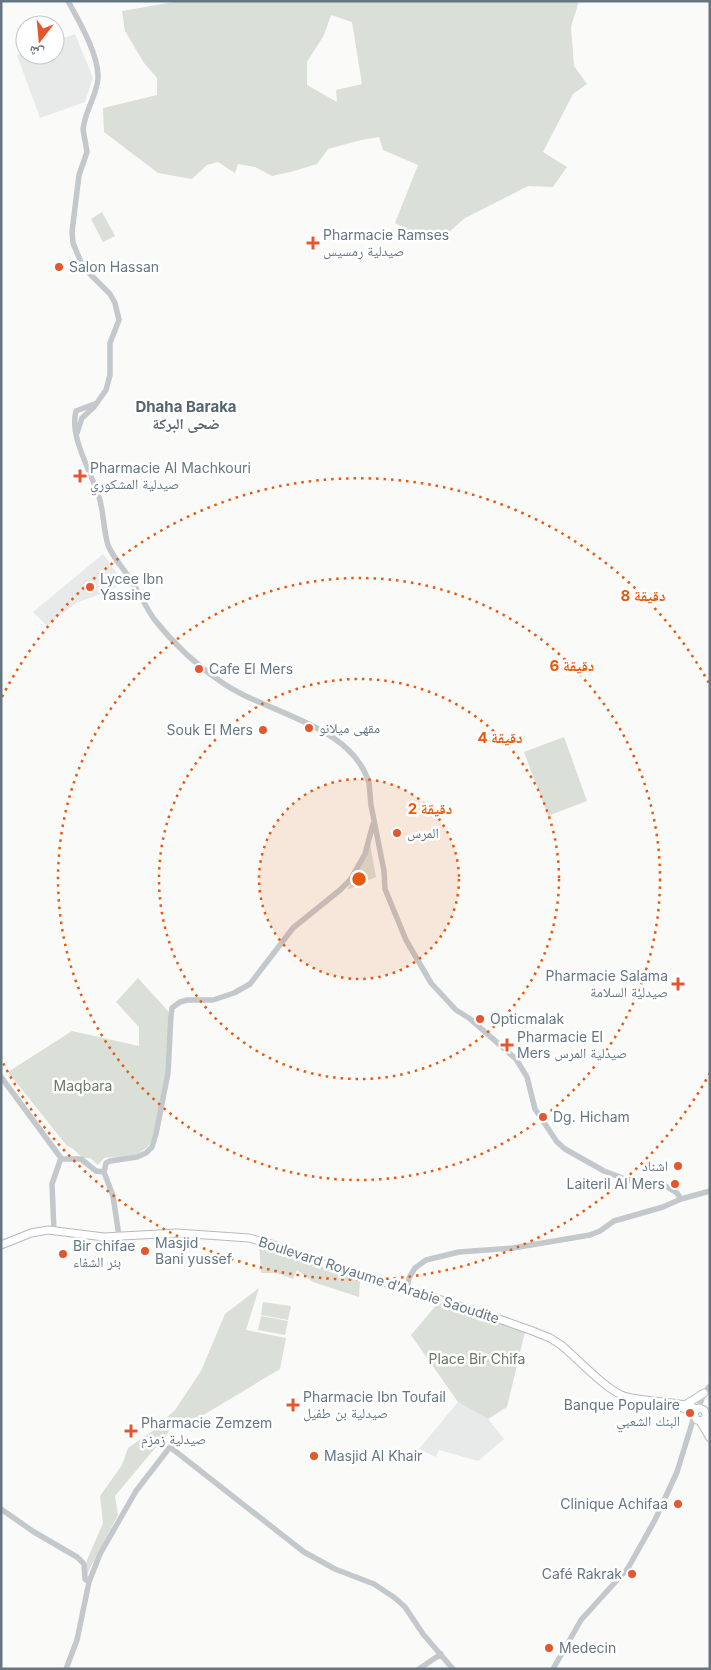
<svg xmlns="http://www.w3.org/2000/svg" width="711" height="1670" viewBox="0 0 711 1670" font-family="Inter,'Noto Naskh Arabic',sans-serif">
	<rect width="100%" height="100%" fill="#fafaf8"/>
	<path fill="#e8e9e9" d="M 75,34 L 93,78 L 85,102 L 40,118 L 17,55 L 25,52 L 25,55 L 55,55 L 55,41 Z
		M 103,554 L 123,582 L 109,591 L 76,603 L 47,626 L 33,612 Z
		M 458,1402 L 488,1419 L 504,1439 L 478,1461 L 439,1450 L 436,1457 L 419,1449 Z"/>
	<path fill="#dadfd7" fill-rule="evenodd" d="M 179,1 L 579,1 L 571,27 L 574,66 L 587,84 L 573,94 L 543,152 L 567,167 L 553,187 L 528,186 L 465,218 L 439,241 L 417,235 L 395,223 L 418,165 L 383,150 L 379,137 L 361,140 L 328,149 L 317,164 L 294,171 L 272,176 L 255,167 L 238,164 L 235,173 L 218,162 L 207,165 L 192,179 L 158,173 L 104,132 L 103,108 L 157,95 L 157,78 L 144,63 L 125,31 L 122,11 ZM 331,15 L 352,22 L 362,84 L 336,90 L 337,102 L 307,85 L 307,62 L 324,35 Z
		M 102,212 L 115,236 L 103,242 L 91,219 Z
		M 564,737 L 587,801 L 548,816 L 524,752 Z
		M 370,844 L 376,877 L 347,890 Z
		M 138,978 L 168,1011 L 168,1066 L 154,1138 C 140,1160 128,1155 104,1158 L 98,1165 L 90,1158 L 83,1158 L 72,1148 L 67,1146 L 8,1072 L 72,1031 L 139,1046 L 139,1027 L 116,1002 Z
		M 259,1243 L 313,1265 L 360,1280 L 359,1297 L 313,1282 L 297,1270 L 293,1279 L 277,1273 L 261,1273 Z
		M 259,1288 L 246,1330 L 286,1338 L 280,1369 L 180,1429 L 171,1429 L 115,1496 L 118,1515 L 87,1574 L 87,1560 L 103,1523 L 100,1496 L 122,1465 L 128,1448 L 151,1432 L 175,1410 L 201,1371 L 225,1314 Z
		M 263,1302 L 291,1306 L 288,1320 L 261,1315 Z
		M 438,1303 L 525,1332 L 507,1407 L 488,1419 L 458,1402 L 411,1335 Z
		M 261,1316 L 288,1321 L 285,1335 L 258,1330 Z"/>
	<g fill="none" stroke-linecap="round" stroke-linejoin="round">
		<defs>
			<path id="major" d="M 1,1245 L 31,1233 L 48,1230 L 104,1237 L 177,1233 L 249,1238 L 271,1244 L 326,1265 L 407,1289 L 485,1314 L 530,1330 L 550,1338 L 561,1345 C 577,1358 606,1390 624,1396 C 647,1403 677,1400 697,1409
				M 676,1405 L 694,1413
				M 685,1405 L 704,1393
				M 706,1418 L 701,1421 L 697,1420 L 694,1415 L 695,1411 L 699,1408 L 704,1410 C 708,1415 705,1420 710,1427
				M 700,1421 L 710,1438"/>
		</defs>
		<use href="#major" stroke="#b5babe" stroke-width="9"/>
		<path stroke="#c3c8cc" stroke-width="5.5" d="M 68,1 C 79,21 99,55 98,78 C 97,94 87,108 84,124 L 83,129 L 87,152 L 79,175 L 72,232 L 73,243 L 83,267 L 110,294 L 115,303 L 119,320 L 110,343 L 110,375 L 106,390 L 94,407 L 82,418 L 77,433
			M 97,403 L 76,411 C 69,437 91,471 99,497 C 104,512 103,529 108,545 C 112,556 122,567 129,577 C 138,590 145,606 154,619 C 173,643 195,664 220,681 C 265,714 351,723 369,783 L 371,805 L 384,871 L 385,889 L 406,940 L 431,983 L 456,1010 L 469,1018 L 516,1059 L 527,1077 L 535,1109 L 557,1142 L 565,1149 L 604,1171 L 625,1179 L 664,1185 L 677,1193 L 681,1199
			M 1,1077 L 61,1158 L 52,1184 L 54,1231
			M 61,1159 L 81,1159 L 96,1171 L 104,1172
			M 119,1236 L 113,1196 L 104,1172 L 106,1163 L 110,1161 L 137,1157 L 146,1153 L 152,1147 L 156,1134 L 168,1073 L 171,1015 L 172,1008 L 180,1002 L 187,1000 L 213,1000 L 234,993 L 250,984 L 293,928 L 340,890 L 350,880 L 365,854 L 373,824
			M 407,1289 L 409,1278 L 415,1268 L 426,1260 L 459,1252 L 513,1248 L 590,1235 L 600,1231 L 614,1221 L 663,1207 L 681,1199 L 710,1191
			M 698,1409 L 704,1393 L 710,1386
			M 1,1509 L 34,1532 L 77,1557 L 84,1564 L 85,1579 L 89,1582
			M 66,1669 L 77,1640 L 89,1582 L 100,1554 L 136,1491 L 170,1447 L 304,1552 L 335,1569 L 374,1584 L 395,1598 L 405,1607 L 423,1634 L 453,1669
			M 419,1669 L 441,1654
			M 553,1669 L 581,1620 L 628,1568 L 655,1520 L 677,1472 L 694,1417"/>
		<use href="#major" stroke="#fff" stroke-width="7"/>
	</g>
	<circle cx="359" cy="879" r="100" fill="#e8590c" fill-opacity=".12"/>
	<g fill="none" stroke="#e8590c" stroke-width="2.5" stroke-dasharray="2.5 5">
		<circle cx="359" cy="879" r="100"/>
		<circle cx="359" cy="879" r="200"/>
		<circle cx="359" cy="879" r="301"/>
		<path d="M710 1073A401 401 0 0 1 2 1061M2 697A401 401 0 0 1 710 685"/>
	</g>
	<g fill="#e4572e" stroke="#fff" stroke-width="2">
		<path d="M310.5 235.5h5v5h5v5h-5v5h-5v-5h-5v-5h5z"/>
		<circle cx="59" cy="267" r="5"/>
		<path d="M77.5 468.5h5v5h5v5h-5v5h-5v-5h-5v-5h5z"/>
		<circle cx="90" cy="587" r="5"/>
		<circle cx="199" cy="669" r="5"/>
		<circle cx="309" cy="728" r="5"/>
		<circle cx="263" cy="730" r="5"/>
		<circle cx="397" cy="833" r="5"/>
		<path d="M675.5 976.5h5v5h5v5h-5v5h-5v-5h-5v-5h5z"/>
		<circle cx="480" cy="1019" r="5"/>
		<path d="M504.5 1037.5h5v5h5v5h-5v5h-5v-5h-5v-5h5z"/>
		<circle cx="543" cy="1117" r="5"/>
		<circle cx="678" cy="1166" r="5"/>
		<circle cx="675" cy="1184" r="5"/>
		<circle cx="145" cy="1251" r="5"/>
		<circle cx="63" cy="1254" r="5"/>
		<path d="M290.5 1397.5h5v5h5v5h-5v5h-5v-5h-5v-5h5z"/>
		<circle cx="690" cy="1413" r="5"/>
		<path d="M128.5 1423.5h5v5h5v5h-5v5h-5v-5h-5v-5h5z"/>
		<circle cx="314" cy="1456" r="5"/>
		<circle cx="678" cy="1504" r="5"/>
		<circle cx="632" cy="1574" r="5"/>
		<circle cx="549" cy="1648" r="5"/>
	</g>
	<g text-anchor="middle" stroke-width="5" stroke-linejoin="round" paint-order="stroke">
		<g font-size="14" fill="#657683" stroke="#fff" text-anchor="start">
			<text x="323" y="240">Pharmacie Ramses<tspan x="323" dy="16">صيدلية رمسيس</tspan></text>
			<text x="69" y="272">Salon Hassan</text>
			<text x="90" y="473">Pharmacie Al Machkouri<tspan x="90" dy="16">صيدلية المشكوري</tspan></text>
			<text x="100" y="584">Lycee Ibn<tspan x="100" dy="16">Yassine</tspan></text>
			<text x="209" y="674">Cafe El Mers</text>
			<text x="319" y="733">مقهى ميلانو</text>
			<text x="253" y="735" text-anchor="end">Souk El Mers</text>
			<text x="407" y="838">المرس</text>
			<text x="668" y="981" text-anchor="end">Pharmacie Salama<tspan x="668" dy="16">صيدلية السلامة</tspan></text>
			<text x="490" y="1024">Opticmalak</text>
			<text x="517" y="1042">Pharmacie El<tspan x="517" dy="16">Mers صيدلية المرس</tspan></text>
			<text x="553" y="1122">Dg. Hicham</text>
			<text x="668" y="1171" text-anchor="end">اشناد</text>
			<text x="665" y="1189" text-anchor="end">Laiteril Al Mers</text>
			<text x="155" y="1248">Masjid<tspan x="155" dy="16">Bani yussef</tspan></text>
			<text x="73" y="1251">Bir chifae<tspan x="73" dy="16">بئر الشفاء</tspan></text>
			<text x="303" y="1402">Pharmacie Ibn Toufail<tspan x="303" dy="16">صيدلية بن طفيل</tspan></text>
			<text x="680" y="1410" text-anchor="end">Banque Populaire<tspan x="680" dy="16">البنك الشعبي</tspan></text>
			<text x="141" y="1428">Pharmacie Zemzem<tspan x="141" dy="16">صيدلية زمزم</tspan></text>
			<text x="324" y="1461">Masjid Al Khair</text>
			<text x="668" y="1509" text-anchor="end">Clinique Achifaa</text>
			<text x="622" y="1579" text-anchor="end">Café Rakrak</text>
			<text x="559" y="1653">Medecin</text>
		</g>
		<g font-size="14" fill="#687a64" stroke="#fff">
			<text x="83" y="1091">Maqbara</text>
			<text x="477" y="1364">Place Bir Chifa</text>
		</g>
		<g font-size="14" fill="#657683" stroke="#fff">
			<text transform="translate(379 1280) rotate(18)" y="5">Boulevard Royaume d'Arabie Saoudite</text>
		</g>
		<g font-size="15" font-weight="bold" fill="#57646e" stroke="#fff">
			<text x="186" y="412">Dhaha Baraka<tspan x="186" dy="17">ضحى البركة</tspan></text>
		</g>
	</g>
	<circle cx="359" cy="879" r="8" fill="#e8590c" stroke="#fff" stroke-width="2.5"/>
	<g font-size="15" text-anchor="middle" font-weight="bold" fill="#e8590c" stroke="#fff" stroke-width="5" stroke-linejoin="round" paint-order="stroke">
		<text x="643" y="601">8 دقيقة</text>
		<text x="572" y="671">6 دقيقة</text>
		<text x="500" y="743">4 دقيقة</text>
		<text x="430" y="814">2 دقيقة</text>
	</g>
	<rect width="711" height="1670" fill="none" stroke="#657683" stroke-width="5"/>
	<g transform="translate(40 40) rotate(196)"><circle r="24" fill="#ffffff" stroke="#c1c8cd"/>
	<path d="M0-4L9 19L0 12L-9 19Z" fill="#e4572e"/>
	<text y="-8" font-size="14" font-weight="bold" text-anchor="middle" fill="#657683">ش</text>
	</g>
</svg>
